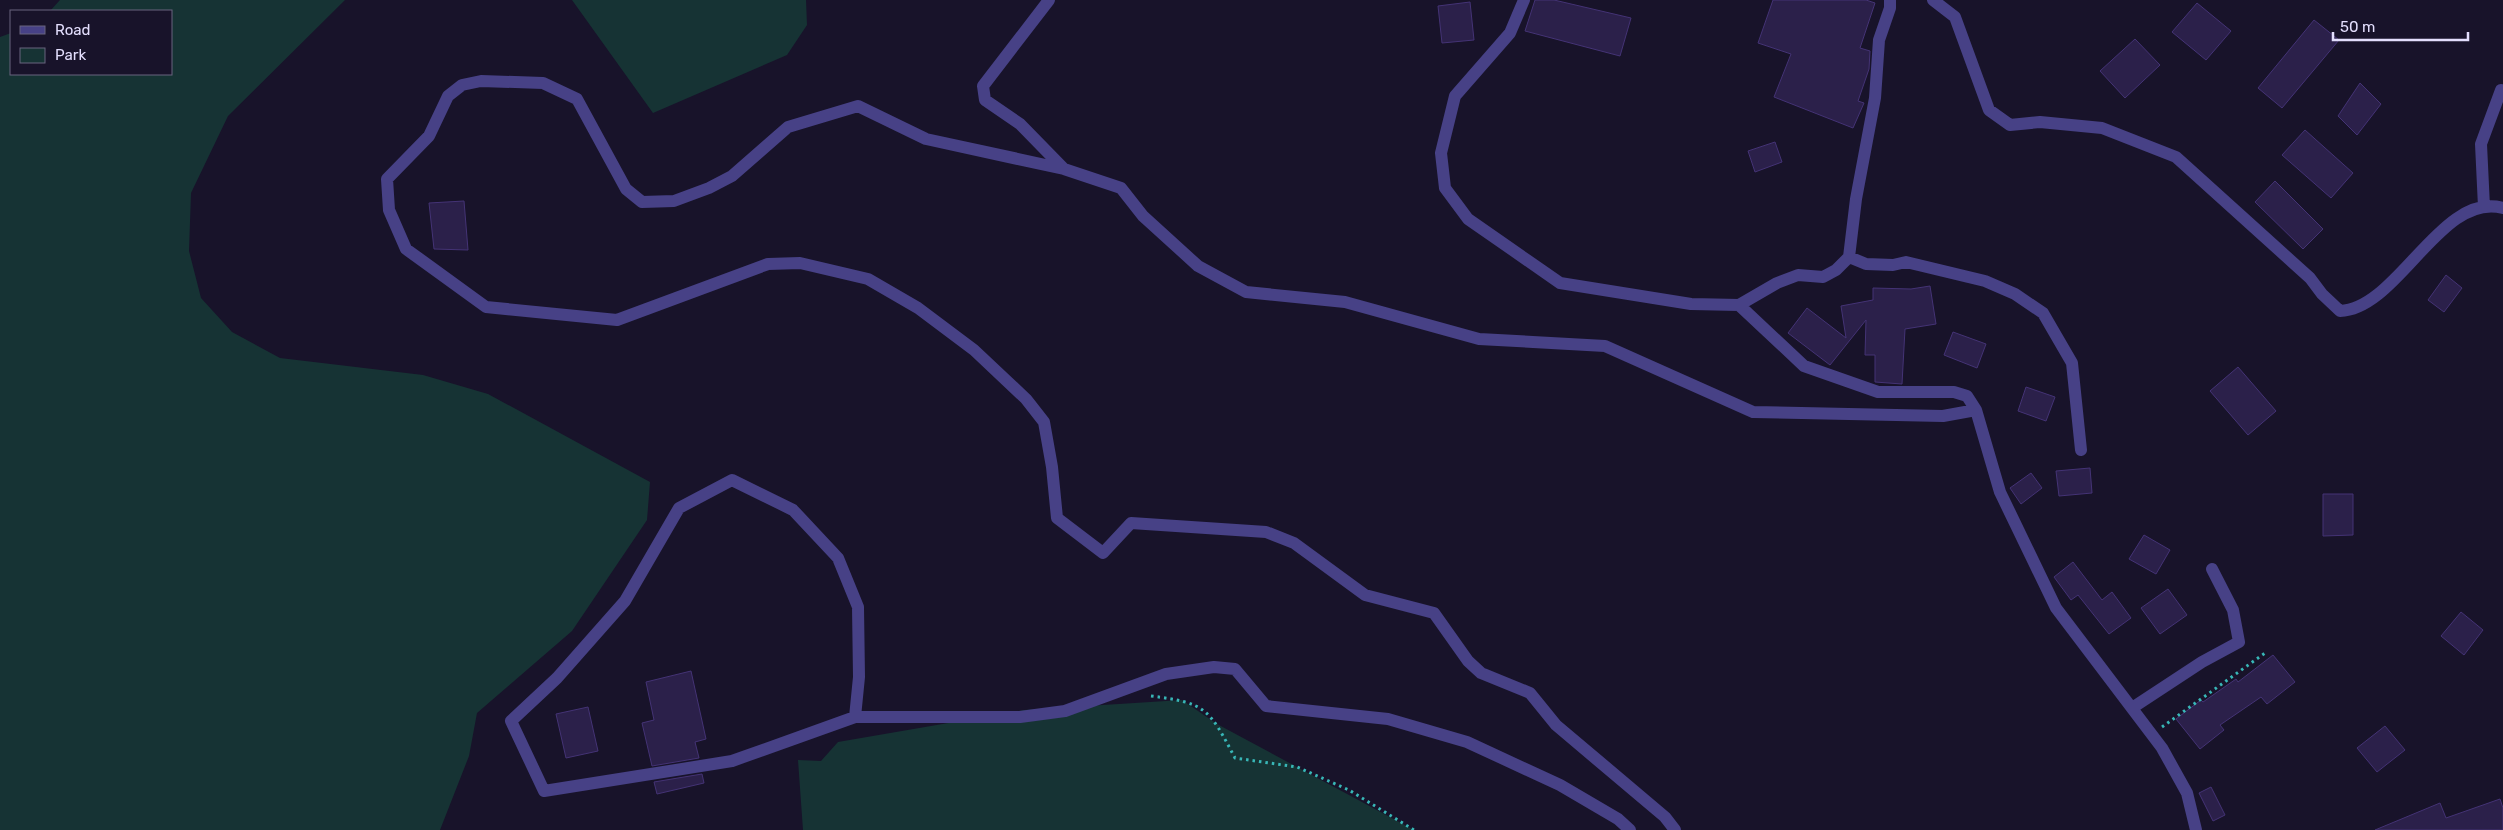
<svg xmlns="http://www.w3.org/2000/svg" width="2503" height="830" viewBox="0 0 2503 830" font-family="Rubik,sans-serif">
	<rect width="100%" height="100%" fill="#18132a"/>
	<path fill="#163334" d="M 60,0 L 345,0 L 228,116 L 191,193 L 189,251 L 201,298 L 232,332 L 280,358 L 423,375 L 488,394 L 650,482 L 647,520 L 572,631 L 477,713 L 469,756 L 440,830 L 0,830 L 0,37 L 11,33 L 11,74 L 171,74 L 171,11 L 50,11 Z
		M 572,0 L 806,0 L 807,25 L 787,55 L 653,113 Z
		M 1182,700 L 1217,724 L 1414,830 L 803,830 L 798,760 L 821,761 L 838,742 L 1024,710 Z"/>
	<path fill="#2b204a" stroke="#443375" d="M 1535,0 L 1554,0 L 1631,18 L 1620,56 L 1525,31 Z
		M 1773,0 L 1866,0 L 1875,3 L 1860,48 L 1870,51 L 1869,69 L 1858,101 L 1864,103 L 1853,128 L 1774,97 L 1791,54 L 1758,43 Z
		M 1470,2 L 1474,40 L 1442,43 L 1438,6 Z
		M 2197,3 L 2231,31 L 2206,60 L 2172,32 Z
		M 2314,20 L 2339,40 L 2282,108 L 2258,88 Z
		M 2135,39 L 2160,65 L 2125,98 L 2100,71 Z
		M 2360,83 L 2381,104 L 2357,135 L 2338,116 Z
		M 2305,130 L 2353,173 L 2331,198 L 2282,155 Z
		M 1775,142 L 1782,162 L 1755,172 L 1748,151 Z
		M 2275,181 L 2323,229 L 2303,249 L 2255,202 Z
		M 464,201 L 468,250 L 434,249 L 429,203 Z
		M 2446,275 L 2462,288 L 2444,312 L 2428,300 Z
		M 1930,286 L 1936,324 L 1905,329 L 1902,384 L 1875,382 L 1875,355 L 1865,355 L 1866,320 L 1830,365 L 1788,333 L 1807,308 L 1846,338 L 1841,306 L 1873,300 L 1873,288 L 1911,289 Z
		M 1953,332 L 1986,344 L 1977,368 L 1944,355 Z
		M 2238,367 L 2276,411 L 2248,435 L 2210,391 Z
		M 2026,387 L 2055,397 L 2046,421 L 2018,411 Z
		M 2090,468 L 2092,493 L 2059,496 L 2056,471 Z
		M 2031,473 L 2042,488 L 2021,504 L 2010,488 Z
		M 2323,494 L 2353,494 L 2353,535 L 2323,536 Z
		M 2144,535 L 2170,550 L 2156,574 L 2129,559 Z
		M 2073,562 L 2102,600 L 2112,592 L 2131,618 L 2109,634 L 2078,595 L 2071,600 L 2054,577 Z
		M 2168,589 L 2187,615 L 2160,634 L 2141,608 Z
		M 2461,612 L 2483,630 L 2464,655 L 2441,636 Z
		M 2273,655 L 2295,682 L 2267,704 L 2261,697 L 2220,725 L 2224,730 L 2200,749 L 2176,719 L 2201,700 L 2203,702 L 2236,679 L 2238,682 Z
		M 691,671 L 706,739 L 695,742 L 699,758 L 652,766 L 642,723 L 654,720 L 646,682 Z
		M 588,707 L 598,751 L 566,758 L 556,714 Z
		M 2385,726 L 2405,750 L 2377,772 L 2357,748 Z
		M 702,774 L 704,783 L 657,794 L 654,782 Z
		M 2211,787 L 2225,815 L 2213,821 L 2199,793 Z
		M 2500,799 L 2503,808 L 2503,830 L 2375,830 L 2440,803 L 2446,818 Z"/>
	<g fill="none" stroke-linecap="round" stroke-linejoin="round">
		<path stroke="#38b7b7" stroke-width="3" stroke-dasharray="2.5 4" stroke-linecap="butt" d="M 1151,696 C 1207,703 1209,709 1235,758 L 1297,767 L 1349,790 L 1414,830
			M 2162,727 L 2265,653"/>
		<path stroke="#474186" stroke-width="12" d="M 1049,0 L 983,86 L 985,100 L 1020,124 L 1064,169
			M 1524,0 L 1510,33 L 1455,96 L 1441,153 L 1445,188 L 1468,219 L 1560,283 L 1691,304 L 1739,305 L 1804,366 L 1878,392 L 1954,392 L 1967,396 L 1976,410 L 2000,492 L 2056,608 L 2162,748 L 2187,793 L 2196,830
			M 1933,0 L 1955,17 L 1989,110 L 2010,125 L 2040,122 L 2102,128 L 2176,157 L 2310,278 L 2322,294 L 2340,311 C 2398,309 2441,191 2503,208
			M 2484,207 L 2481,144 L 2501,90
			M 1849,257 L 1866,264 L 1893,265 L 1906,262 L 1985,281 L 2015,294 L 2043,313 L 2072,363 L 2081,450
			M 1739,305 L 1777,283 L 1798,275 L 1823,277 L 1836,270 L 1849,257 L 1856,199 L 1875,98 L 1879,40 L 1890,8 L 1890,0
			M 2132,708 L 2202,662 L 2239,642 L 2233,610 L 2212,569
			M 855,717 L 859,677 L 858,607 L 838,558 L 793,510 L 732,480 L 679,508 L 625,601 L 557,678 L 511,721 L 544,791 L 732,761 L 855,717 L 1020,717 L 1065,711 L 1166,674 L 1214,667 L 1235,669 L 1266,706 L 1388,719 L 1467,742 L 1560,785 L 1618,819 L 1630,830
			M 1675,830 L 1665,817 L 1556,725 L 1530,693 L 1481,673 L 1468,661 L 1434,613 L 1365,595 L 1294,543 L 1266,532 L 1131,523 L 1103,553 L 1057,518 L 1052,467 L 1044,422 L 1026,399 L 974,350 L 918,308 L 868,279 L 800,263 L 768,264 L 617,320 L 486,307 L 406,249 L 389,210 L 387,179 L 429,136 L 448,96 L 462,85 L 481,81 L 543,83 L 577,99 L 626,189 L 642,202 L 674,201 L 709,188 L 732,176 L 788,127 L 858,106 L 926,139 L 1064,169 L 1121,188 L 1143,216 L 1198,266 L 1246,292 L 1345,302 L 1479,339 L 1605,346 L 1753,412 L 1943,416 L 1976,410"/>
	</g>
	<rect x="10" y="10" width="162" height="65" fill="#18132a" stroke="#69647e"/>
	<rect x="20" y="26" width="25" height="8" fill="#474186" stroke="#69647e"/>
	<text x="55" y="35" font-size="15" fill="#e3defd">Road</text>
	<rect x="20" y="48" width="25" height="15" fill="#163334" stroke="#69647e"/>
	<text x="55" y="60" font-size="15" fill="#e3defd">Park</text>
	<path d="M2333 32v8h135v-8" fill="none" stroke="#e3defd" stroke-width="2.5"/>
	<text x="2340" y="32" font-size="15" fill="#e3defd" stroke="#18132a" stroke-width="4" paint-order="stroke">50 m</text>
</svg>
